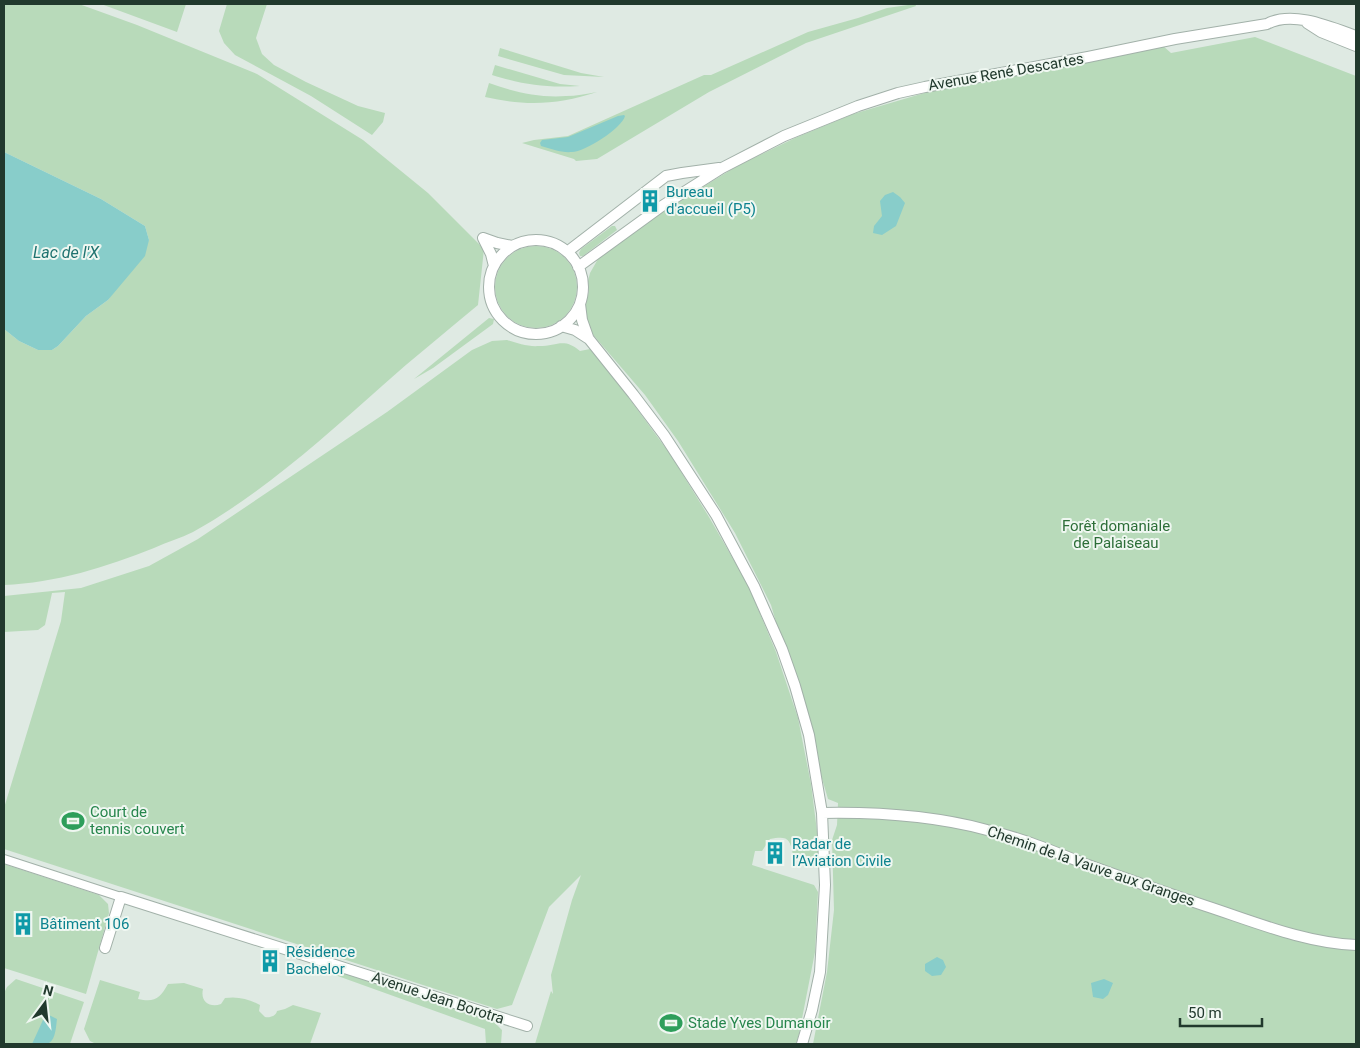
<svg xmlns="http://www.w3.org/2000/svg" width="1360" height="1048" viewBox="0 0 1360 1048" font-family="Roboto,sans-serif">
	<rect width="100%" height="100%" fill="#dfeae3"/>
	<path fill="#b8daba" d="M 4,4 L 79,4 L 137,25 L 257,74 L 363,140 L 428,193 L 484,249 L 478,305 C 446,332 413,358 382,386 C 323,438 263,493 193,532 C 181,538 167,542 154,548 C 106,567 56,583 4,585 L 4,329 L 19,341 L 38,350 L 52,350 L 58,346 L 86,316 L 108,300 L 149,240 L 145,226 L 101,199 L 4,152 Z
		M 101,4 L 186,4 L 177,32 Z
		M 227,4 L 267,4 L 256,38 L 262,54 L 274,65 L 306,82 L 358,106 L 385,113 L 383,122 L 372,135 L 311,96 L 235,55 L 224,43 L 219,31 Z
		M 915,4 L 916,6 L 806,43 L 709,92 L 597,159 L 576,161 L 574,159 L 522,143 L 534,140 L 568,136 L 704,75 L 711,75 L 808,32 L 858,18 L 887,8 Z
		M 1255,37 L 1356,76 L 1356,1044 L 813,1044 L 827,972 L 834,910 L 832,840 L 837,825 L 838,803 L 828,799 L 771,605 L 735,533 L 678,441 L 645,395 L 589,330 L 584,314 L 589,291 L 588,281 L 590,273 L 598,259 L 659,214 L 737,166 L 795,138 L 853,114 L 938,89 L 1162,45 L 1171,53 Z
		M 500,48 L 581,73 L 604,77 L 564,75 L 498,56 Z
		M 495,65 L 560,84 L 580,86 C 545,88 525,85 492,75 Z
		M 489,83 C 513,92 540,98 566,96 C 576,96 586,94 597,92 C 558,105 525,106 485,97 Z
		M 612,226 L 615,226 L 617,230 L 583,256 L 580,256 L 579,253 L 581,249 Z
		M495 287a41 41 0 1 1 82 0a41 41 0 1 1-82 0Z
		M 489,318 L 494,319 L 493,324 L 433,368 L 414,379 Z
		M 507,340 C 517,343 528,347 539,346 C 557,346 564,337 580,351 L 590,349 L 626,394 L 670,454 L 709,517 L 748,585 L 776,652 L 798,718 L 811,784 L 818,839 L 820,863 L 815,868 L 812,860 L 793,855 C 790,838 787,836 770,839 L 762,851 L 755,851 L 752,865 L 814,885 L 818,892 L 815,952 L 799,1034 L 796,1044 L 535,1044 L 551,991 L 553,994 L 551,975 L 572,900 L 581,875 L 549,907 L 512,1005 L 497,1009 L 4,849 L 4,808 L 61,621 L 65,592 L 52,593 L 45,625 L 38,630 L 4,632 L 4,596 L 81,588 L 149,566 L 198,539 L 387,412 L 472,350 L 492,341 Z
		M 4,864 L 99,895 L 108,904 L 109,913 L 86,994 L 4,968 Z
		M 336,970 L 491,1019 L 502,1030 L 501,1044 L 486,1044 L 485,1029 L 335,975 Z
		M 16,979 L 84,1002 L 70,1044 L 4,1044 L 4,993 L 7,987 Z
		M 100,980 L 140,992 L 138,999 C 155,1003 160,998 168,984 L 184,983 L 203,989 C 200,1002 210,1008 221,1004 L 225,998 C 238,996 249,999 260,1005 L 259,1011 L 265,1017 C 270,1018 276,1016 277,1011 L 285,1009 L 293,1005 L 321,1013 L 310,1044 L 96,1044 L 90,1041 L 84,1029 Z"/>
	<path fill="#88cdca" d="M 624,115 L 625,116 C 622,128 585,152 572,152 C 562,153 551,149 541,146 L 540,143 L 542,140 L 568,137 L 618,116 Z
		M 4,152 L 101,199 L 145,226 L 149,240 L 145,256 L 108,300 L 86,316 L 58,346 L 52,350 L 38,350 L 19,341 L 4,329 Z
		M 893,192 L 900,197 L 905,203 L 896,226 L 882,235 L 873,233 L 874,226 L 882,216 L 880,201 L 885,195 Z
		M 937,957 L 943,960 L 946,967 L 941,975 L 932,976 L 925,971 L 925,964 Z
		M 1104,979 L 1113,983 L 1108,995 L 1103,999 L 1093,997 L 1091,983 Z
		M 49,1015 L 57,1019 C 56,1025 56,1039 49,1043 C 45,1046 37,1044 32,1044 L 43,1020 Z"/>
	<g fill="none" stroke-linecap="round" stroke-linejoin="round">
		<defs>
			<path id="pedestrian" d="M 4,859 L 121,897"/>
			<path id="minor" d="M 1307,23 L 1321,32 L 1356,46
				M 483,238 L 497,243 L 512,246
				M 483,238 L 491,254 L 494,266
				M489 287a47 47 0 1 1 94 0a47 47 0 1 1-94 0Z
				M 567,252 L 666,176 L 682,173 L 719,168
				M 578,267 L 662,206 L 722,168 L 784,136 L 858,106 L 898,93 L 925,87 L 1088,57 L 1175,39 L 1267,24 C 1292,10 1331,27 1356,36
				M 580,304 L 582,320 L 588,337
				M 561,326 L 575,330 L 589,339 L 633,394 L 664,435 L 716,515 L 754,586 L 782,649 L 795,686 L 809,735 L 822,813 L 825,885 L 820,972 L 812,1010 L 802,1044
				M 822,813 C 876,812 935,816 987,830 C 1022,838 1055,852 1088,865 C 1127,879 1167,893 1206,906 C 1255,922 1305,943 1356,945
				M 105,948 L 121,897 L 527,1026"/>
		</defs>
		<use href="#pedestrian" stroke="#a2b1a9" stroke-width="10"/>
		<use href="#minor" stroke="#a2b1a9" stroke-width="12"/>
		<use href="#pedestrian" stroke="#fff" stroke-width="8"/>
		<use href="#minor" stroke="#fff" stroke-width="10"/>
	</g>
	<defs>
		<symbol id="building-bare" viewBox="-9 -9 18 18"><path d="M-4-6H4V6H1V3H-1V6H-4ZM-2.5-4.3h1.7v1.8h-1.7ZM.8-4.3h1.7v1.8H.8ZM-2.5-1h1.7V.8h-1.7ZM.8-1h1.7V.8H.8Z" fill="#0f9aa8" stroke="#eff7f1" stroke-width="2.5" paint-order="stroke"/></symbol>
		<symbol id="stadium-bare" viewBox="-9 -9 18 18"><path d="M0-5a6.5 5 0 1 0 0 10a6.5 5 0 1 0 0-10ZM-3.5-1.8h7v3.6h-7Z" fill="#2e9e5b" stroke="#eff7f1" stroke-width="2.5" paint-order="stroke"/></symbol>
	</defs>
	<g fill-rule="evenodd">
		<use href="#building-bare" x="634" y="185" width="32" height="32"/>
		<use href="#stadium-bare" x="57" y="805" width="32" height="32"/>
		<use href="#building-bare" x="759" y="837" width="32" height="32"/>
		<use href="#building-bare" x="7" y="908" width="32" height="32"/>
		<use href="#building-bare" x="254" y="945" width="32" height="32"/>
		<use href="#stadium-bare" x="655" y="1007" width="32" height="32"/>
	</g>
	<g text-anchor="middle" stroke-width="4" stroke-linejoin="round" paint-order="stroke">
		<g font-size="15" fill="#21392d" stroke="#eff7f1">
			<text transform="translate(1006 72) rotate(-10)" y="5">Avenue René Descartes</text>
			<text transform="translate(1091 866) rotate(19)" y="5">Chemin de la Vauve aux Granges</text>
			<text transform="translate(438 998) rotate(18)" y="5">Avenue Jean Borotra</text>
		</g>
		<g font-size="15" fill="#0d838f" stroke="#eff7f1" text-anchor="start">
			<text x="666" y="197">Bureau<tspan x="666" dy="17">d'accueil (P5)</tspan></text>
			<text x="792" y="849">Radar de<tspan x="792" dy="17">l’Aviation Civile</tspan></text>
			<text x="40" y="929">Bâtiment 106</text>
			<text x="286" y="957">Résidence<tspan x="286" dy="17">Bachelor</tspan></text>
		</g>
		<g font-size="15" fill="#2d6e38" stroke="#eff7f1">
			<text x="1116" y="531">Forêt domaniale<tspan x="1116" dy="17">de Palaiseau</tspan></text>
		</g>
		<g font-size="15" fill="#27864d" stroke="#eff7f1" text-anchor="start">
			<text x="90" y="817">Court de<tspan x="90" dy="17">tennis couvert</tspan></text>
			<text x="688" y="1028">Stade Yves Dumanoir</text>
		</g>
		<g font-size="16" font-style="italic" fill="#1e726f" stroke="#eff7f1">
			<text x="66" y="258">Lac de l'X</text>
		</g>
	</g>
	<rect width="1360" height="1048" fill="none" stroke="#21392d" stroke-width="10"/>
	<g transform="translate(45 1003) rotate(15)" stroke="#eff7f1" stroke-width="4" paint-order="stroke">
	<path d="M0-4L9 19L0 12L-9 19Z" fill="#21392d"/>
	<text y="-8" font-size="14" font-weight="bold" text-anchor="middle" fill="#21392d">N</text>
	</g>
	<path d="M1180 1018v8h82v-8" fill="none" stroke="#21392d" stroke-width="2.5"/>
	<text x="1188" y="1018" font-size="15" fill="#21392d" stroke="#eff7f1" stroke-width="4" paint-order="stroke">50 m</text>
</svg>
